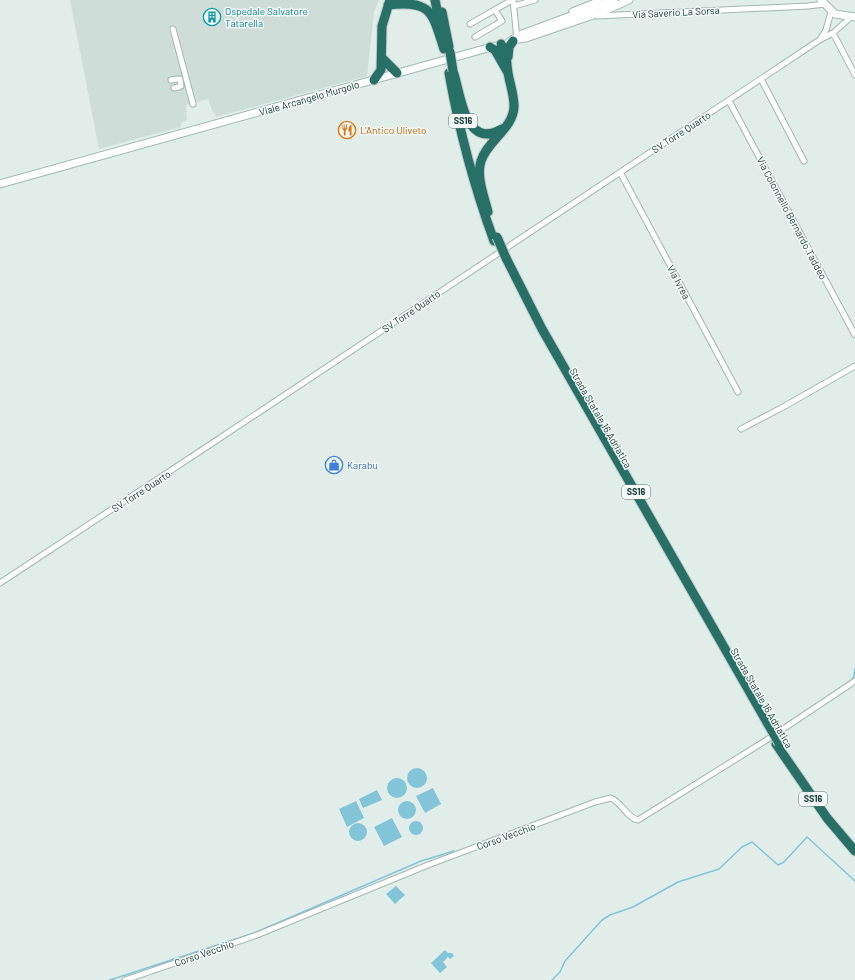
<svg xmlns="http://www.w3.org/2000/svg" width="855" height="980" viewBox="0 0 855 980" font-family="Barlow,sans-serif">
	<rect width="100%" height="100%" fill="#e1ede9"/>
	<path fill="#cfddd8" d="M 70,0 L 379,0 L 374,12 L 367,76 L 216,117 L 215,113 L 213,113 L 208,99 L 186,105 L 187,120 L 181,123 L 181,127 L 99,149 Z"/>
	<path fill="#82c5d9" d="M407 778a10 10 0 1 1 20 0a10 10 0 1 1-20 0Z
		M387 788a10 10 0 1 1 20 0a10 10 0 1 1-20 0Z
		M 433,788 L 441,804 L 425,813 L 416,796 Z
		M 377,790 L 382,800 L 363,808 L 359,799 Z
		M 356,801 L 364,818 L 347,827 L 339,809 Z
		M398 810a9 9 0 1 1 18 0a9 9 0 1 1-18 0Z
		M 392,818 L 402,837 L 384,846 L 374,827 Z
		M409 828a7 7 0 1 1 14 0a7 7 0 1 1-14 0Z
		M349 832a9 9 0 1 1 18 0a9 9 0 1 1-18 0Z
		M 396,886 L 405,895 L 395,904 L 386,894 Z
		M 445,950 L 448,953 L 452,953 L 454,956 L 450,959 L 448,957 L 443,962 L 447,967 L 440,973 L 431,963 Z"/>
	<g fill="none" stroke-linecap="round" stroke-linejoin="round">
		<path stroke="#82c5d9" stroke-width="1.5" d="M 854,675 L 855,669
			M 851,681 L 855,675
			M 110,980 L 254,933 L 421,861 L 454,851
			M 552,980 L 560,972 L 565,961 L 602,920 L 610,915 L 633,907 L 678,882 L 719,869 L 742,847 L 752,842 L 778,865 L 784,862 L 807,837 L 855,881"/>
		<defs>
			<path id="street" d="M 513,0 L 517,39
				M 514,6 L 535,0
				M 574,15 L 572,11 L 600,0
				M 597,16 L 808,6 L 825,4
				M 470,24 L 512,0
				M 173,29 L 193,104
				M 833,33 L 855,75
				M 475,37 L 502,21 L 495,10
				M 821,38 L 826,30 L 831,12
				M 180,79 L 181,86
				M 761,79 L 804,161
				M 171,80 L 177,79
				M 174,88 L 179,87
				M 729,101 L 855,335
				M 620,172 L 738,392
				M 741,429 L 785,406 L 855,366
				M 0,583 L 211,444 L 821,39 L 833,33 L 851,17
				M 125,980 L 257,935 L 428,865 L 595,802 L 611,798 C 622,803 627,818 638,820 L 765,741 L 855,681"/>
			<path id="secondary" d="M 821,0 L 835,14 L 855,17
				M 517,39 L 526,38 L 602,12 L 629,0
				M 509,42 L 522,34 L 614,0
				M 0,184 L 495,46"/>
			<path id="highway" d="M 435,0 L 439,20
				M 388,5 C 433,0 432,13 444,49
				M 442,12 L 449,47
				M 490,47 L 495,50 L 507,71
				M 508,57 L 509,47 L 513,41
				M 382,58 L 397,73
				M 449,73 C 459,130 474,186 494,241
				M 454,74 C 461,96 465,150 502,129
				M 374,80 L 381,70 L 382,26 L 390,0
				M 488,212 C 484,196 476,176 481,161 C 487,141 514,128 514,106 C 514,95 510,84 508,73 C 506,61 508,55 501,44
				M 506,258 L 542,329 L 768,724
				M 776,744 L 827,818 L 855,851"/>
		</defs>
		<use href="#street" stroke="#a3b6b1" stroke-width="7"/>
		<use href="#secondary" stroke="#9ebab2" stroke-width="9"/>
		<use href="#highway" stroke="#c0cac8" stroke-width="11"/>
		<use href="#street" stroke="#fff" stroke-width="5"/>
		<use href="#secondary" stroke="#fff" stroke-width="7"/>
		<use href="#highway" stroke="#277066" stroke-width="9"/>
		<defs>
			<path id="highway-bridge" d="M 450,52 L 453,71
				M 497,237 L 506,258
				M 768,724 L 779,743"/>
		</defs>
		<use href="#highway-bridge" stroke="#c0cac8" stroke-width="11" stroke-linecap="butt"/>
		<use href="#highway-bridge" stroke="#277066" stroke-width="9"/>
	</g>
	<defs>
		<symbol id="building-ring" viewBox="-11 -11 22 22"><circle r="9.5" fill="#f2f9f6" stroke="#0f9aa8" stroke-width="1.5"/><path d="M-4-6H4V6H1V3H-1V6H-4ZM-2.5-4.3h1.7v1.8h-1.7ZM.8-4.3h1.7v1.8H.8ZM-2.5-1h1.7V.8h-1.7ZM.8-1h1.7V.8H.8Z" fill="#0f9aa8"/></symbol>
		<symbol id="restaurant-ring" viewBox="-11 -11 22 22"><circle r="9.5" fill="#f2f9f6" stroke="#e8710a" stroke-width="1.5"/><path d="M-5-6h1v4h1v-4h1v4h1v-4h1v5L-1.5 .5V6h-2V.5L-5-1ZM5-6V6H3V1.5H1.5Q1.5-4 5-6Z" fill="#e8710a"/></symbol>
		<symbol id="shop-ring" viewBox="-11 -11 22 22"><circle r="9.5" fill="#f2f9f6" stroke="#3f7fe0" stroke-width="1.5"/><path d="M-5-2.5h2.3a2.7 3.5 0 0 1 5.4 0H5L5.5 6h-11ZM-1.5-2.5h3a1.5 2.3 0 0 0-3 0Z" fill="#3f7fe0"/></symbol>
	</defs>
	<g fill-rule="evenodd">
		<use href="#building-ring" x="202" y="7" width="20" height="20"/>
		<use href="#restaurant-ring" x="337" y="120" width="20" height="20"/>
		<use href="#shop-ring" x="324" y="455" width="20" height="20"/>
	</g>
	<g text-anchor="middle" stroke-width="3" stroke-linejoin="round" paint-order="stroke">
		<g fill="#f2f9f6" stroke="#5e7872" stroke-width="1">
			<rect x="449" y="114" width="28" height="14" rx="3"/>
			<rect x="622" y="485" width="28" height="14" rx="3"/>
			<rect x="799" y="792" width="28" height="14" rx="3"/>
		</g>
		<g font-size="9" font-weight="bold" fill="#1f403a">
			<text x="463" y="124">SS16</text>
			<text x="636" y="495">SS16</text>
			<text x="813" y="802">SS16</text>
		</g>
		<g font-size="10" fill="#0d838f" stroke="#f2f9f6" text-anchor="start">
			<text x="225" y="15">Ospedale Salvatore<tspan x="225" dy="12">Tatarella</tspan></text>
		</g>
		<g font-size="10" fill="#1f403a" stroke="#f2f9f6">
			<text transform="translate(676 12) rotate(-3)" y="4">Via Saverio La Sorsa</text>
			<text transform="translate(309 98) rotate(-16)" y="4">Viale Arcangelo Murgolo</text>
			<text transform="translate(681 132) rotate(-33)" y="4">SV Torre Quarto</text>
			<text transform="translate(792 218) rotate(62)" y="4">Via Colonnello Bernardo Taddeo</text>
			<text transform="translate(679 282) rotate(62)" y="4">Via Ivrea</text>
			<text transform="translate(411 311) rotate(-34)" y="4">SV Torre Quarto</text>
			<text transform="translate(601 418) rotate(60)" y="4">Strada Statale 16 Adriatica</text>
			<text transform="translate(141 491) rotate(-33)" y="4">SV Torre Quarto</text>
			<text transform="translate(762 698) rotate(60)" y="4">Strada Statale 16 Adriatica</text>
			<text transform="translate(506 836) rotate(-20)" y="4">Corso Vecchio</text>
			<text transform="translate(204 953) rotate(-19)" y="4">Corso Vecchio</text>
		</g>
		<g font-size="10" fill="#c56008" stroke="#f2f9f6" text-anchor="start">
			<text x="360" y="134">L'Antico Uliveto</text>
		</g>
		<g font-size="10" fill="#366cbe" stroke="#f2f9f6" text-anchor="start">
			<text x="347" y="469">Karabu</text>
		</g>
	</g>
</svg>
